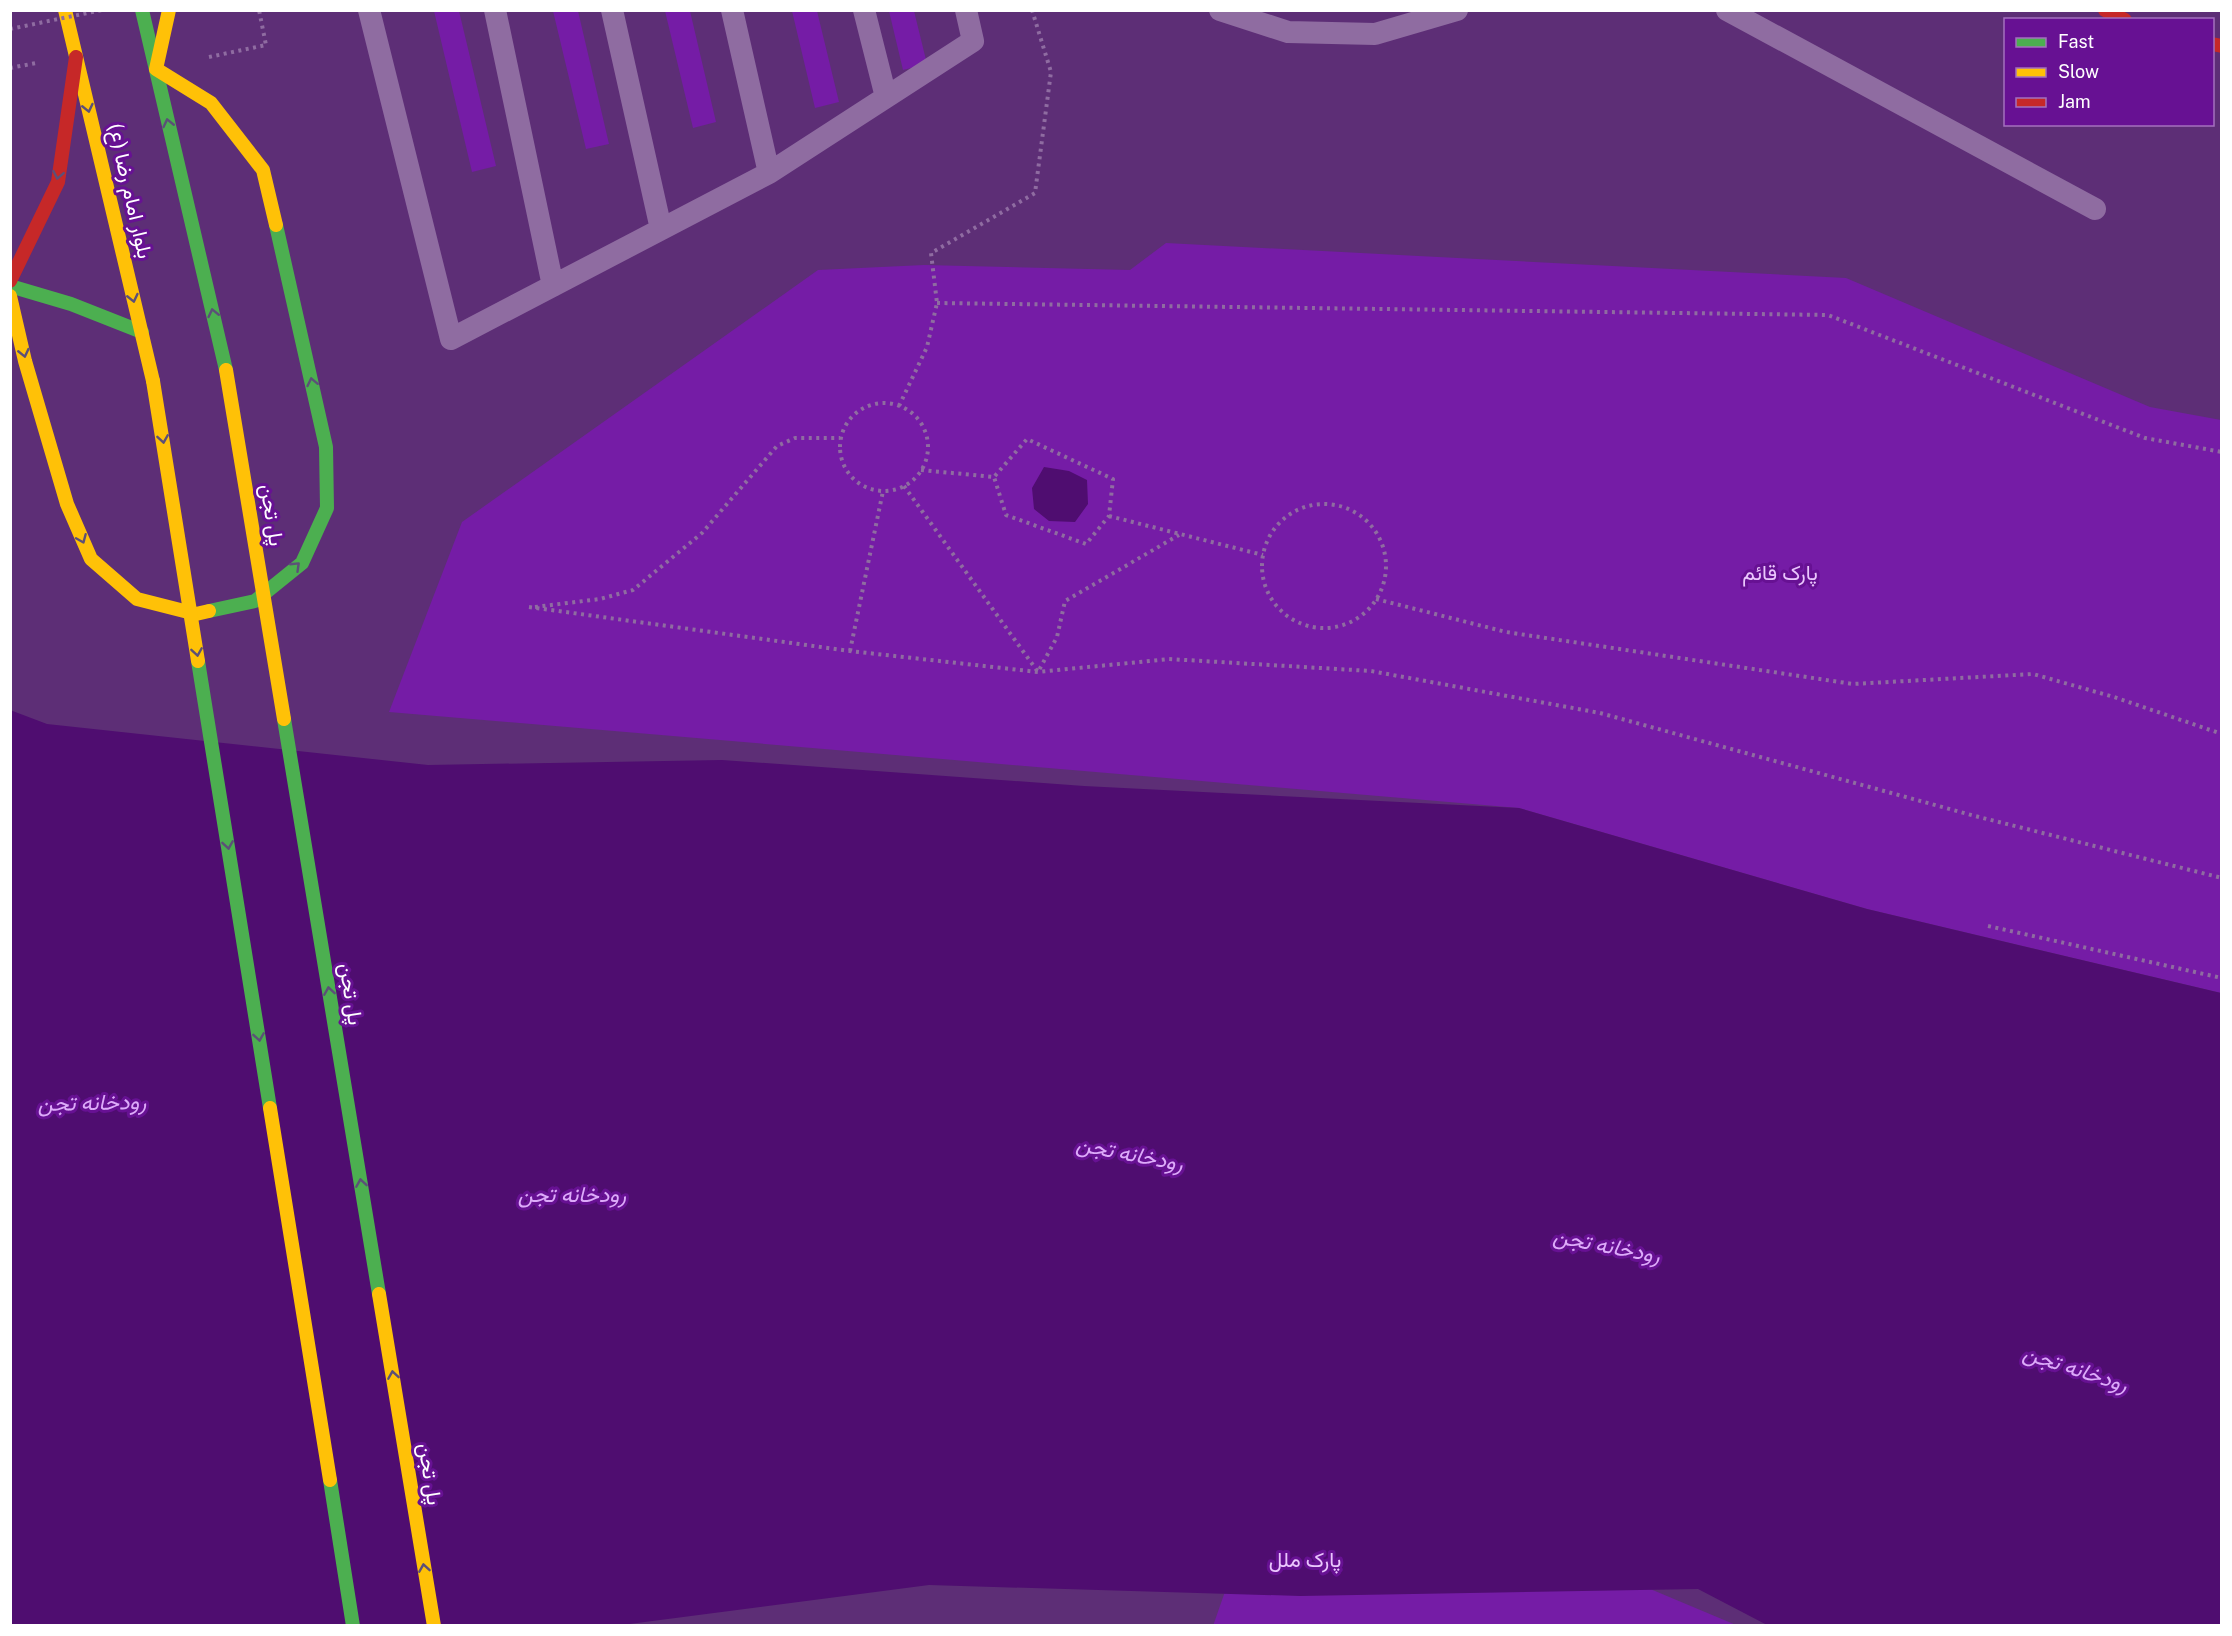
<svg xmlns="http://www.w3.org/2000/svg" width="2232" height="1636" viewBox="0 0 2232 1636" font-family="'Public Sans',Vazirmatn,sans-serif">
	<rect width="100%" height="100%" fill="#5d2e76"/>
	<path fill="#751ca6" d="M 434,11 L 459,11 L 496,166 L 472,172 Z
		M 553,11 L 578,11 L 609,144 L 586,149 Z
		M 665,11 L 690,11 L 716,122 L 693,128 Z
		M 792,11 L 817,11 L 839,102 L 815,108 Z
		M 889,11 L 914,11 L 927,64 L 903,70 Z
		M 1166,243 L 1846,278 L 2150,407 L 2221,420 L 2221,993 L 1867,909 L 1519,808 L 389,712 L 462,522 L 818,270 L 924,265 L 1130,270 Z
		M 1260,1491 L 1460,1509 L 1736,1625 L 1213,1626 Z"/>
	<path fill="#4f0d70" d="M 1044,467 L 1069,471 L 1087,480 L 1088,504 L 1075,522 L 1049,521 L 1034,509 L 1032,488 Z
		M 10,710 L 47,724 L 428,765 L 722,760 L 1084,786 L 1519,808 L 1867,909 L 2221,993 L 2221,1625 L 1767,1625 L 1698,1589 L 1300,1596 L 929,1585 L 614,1626 L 11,1625 Z"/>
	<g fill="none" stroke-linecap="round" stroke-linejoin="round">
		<path stroke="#8f6ca1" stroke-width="4" stroke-dasharray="3 4.5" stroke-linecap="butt" d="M 209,57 L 266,45 L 259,10
			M 10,68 L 36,63
			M 937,303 L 1828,315 L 2145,438 L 2222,452
			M840 447a44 44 0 1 1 88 0a44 44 0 1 1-88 0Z
			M 899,406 L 927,347 L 937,303 L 931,253 L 1035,193 L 1051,72 L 1032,10
			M 921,470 L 994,477 L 1006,515 L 1086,544 L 1109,516 L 1113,479 L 1027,439 L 994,477
			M 904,486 L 1038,672 L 1057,637 L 1065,601 L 1179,535
			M1262 566a62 62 0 1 1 124 0a62 62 0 1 1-124 0Z
			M 1109,516 L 1263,555
			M 1376,599 L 1506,632 L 1853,684 L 2033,674 L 2114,697 L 2222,734
			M 529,607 L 850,651 L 1038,672 L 1169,659 L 1371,671 L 1600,713 L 1975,816 L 2222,878
			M 535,607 L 600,599 L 633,590 L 702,533 L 777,446 L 795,438 L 840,438
			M 850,651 L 883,491
			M 1988,926 L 2222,978"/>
		<path stroke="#8f6ca1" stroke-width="22" d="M 369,10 L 451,339 L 769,173 L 973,41 L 966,10
			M 495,10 L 553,286
			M 612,10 L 661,229
			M 732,10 L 769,173
			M 864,10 L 886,97
			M 1220,10 L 1288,32 L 1375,34 L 1457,10
			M 1727,10 L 2095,209"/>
		<path stroke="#4caf50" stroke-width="14" d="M 142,10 L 226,370
			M 10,286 L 71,304 L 142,332
			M 209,611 L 255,601 L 302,563 L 327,508 L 326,447 L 276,225"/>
		<path stroke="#ffc107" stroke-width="14" d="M 65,10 L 153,381
			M 169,10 L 156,69 L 211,103 L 263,170 L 276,225
			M 10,296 L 25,361 L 67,504 L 91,559 L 137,599 L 196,614 L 209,611"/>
		<path stroke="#c62828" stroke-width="14" d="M 2105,10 L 2125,20
			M 2212,44 L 2222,46
			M 10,281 L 58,182 L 76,57"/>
		<path stroke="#8f6ca1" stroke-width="4" stroke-dasharray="3 4.5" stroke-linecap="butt" d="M 10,29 L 102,10"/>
		<path stroke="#4caf50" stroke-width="14" d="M 198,661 L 270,1108
			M 284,719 L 379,1294
			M 330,1480 L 353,1626"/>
		<path stroke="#ffc107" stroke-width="14" d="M 226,370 L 284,719
			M 153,381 L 198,661
			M 270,1108 L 330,1480
			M 379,1294 L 434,1626"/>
	</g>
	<defs><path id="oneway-chevron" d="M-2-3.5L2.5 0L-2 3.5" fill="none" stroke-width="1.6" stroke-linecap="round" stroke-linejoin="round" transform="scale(1.5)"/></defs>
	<g stroke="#5c5078">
		<use href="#oneway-chevron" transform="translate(88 108) rotate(77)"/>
		<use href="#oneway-chevron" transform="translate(168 123) rotate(-103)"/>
		<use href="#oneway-chevron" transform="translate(58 175) rotate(101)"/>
		<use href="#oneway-chevron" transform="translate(133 298) rotate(77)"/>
		<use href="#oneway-chevron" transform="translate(213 313) rotate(-103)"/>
		<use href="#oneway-chevron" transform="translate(24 353) rotate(77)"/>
		<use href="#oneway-chevron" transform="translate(312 382) rotate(-102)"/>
		<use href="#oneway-chevron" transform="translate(163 439) rotate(81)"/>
		<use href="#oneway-chevron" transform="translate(82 539) rotate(67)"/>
		<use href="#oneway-chevron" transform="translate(296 566) rotate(-44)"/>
		<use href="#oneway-chevron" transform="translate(197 652) rotate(81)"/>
		<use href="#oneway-chevron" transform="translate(228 845) rotate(81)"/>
		<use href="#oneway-chevron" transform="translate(329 991) rotate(-99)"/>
		<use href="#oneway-chevron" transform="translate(259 1037) rotate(81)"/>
		<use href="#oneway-chevron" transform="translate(361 1183) rotate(-99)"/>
		<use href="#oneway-chevron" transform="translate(393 1375) rotate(-99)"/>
		<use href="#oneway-chevron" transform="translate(424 1568) rotate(-99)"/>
	</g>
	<g text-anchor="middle" stroke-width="6" stroke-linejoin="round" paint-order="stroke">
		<g font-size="21" fill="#fff" stroke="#671193">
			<text transform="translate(130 191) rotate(77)" y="7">بلوار امام رضا (ع)</text>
			<text transform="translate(272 515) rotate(81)" y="7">پل تجن</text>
			<text transform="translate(351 994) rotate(81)" y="7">پل تجن</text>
			<text transform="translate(430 1474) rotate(81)" y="7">پل تجن</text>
		</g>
		<g font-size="21" fill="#eac6fd" stroke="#671193">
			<text x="1780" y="580">پارک قائم</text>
			<text x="1305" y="1567">پارک ملل</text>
		</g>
		<g font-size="22" font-style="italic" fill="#ddabfa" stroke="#671193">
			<text transform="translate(92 1102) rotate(-1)" y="8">رودخانه تجن</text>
			<text transform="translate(1130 1153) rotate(11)" y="8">رودخانه تجن</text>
			<text x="572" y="1202">رودخانه تجن</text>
			<text transform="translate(1607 1245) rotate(11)" y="8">رودخانه تجن</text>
			<text transform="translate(2076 1368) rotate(18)" y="8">رودخانه تجن</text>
		</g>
	</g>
	<rect width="2232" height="1636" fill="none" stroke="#ffffff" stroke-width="24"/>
	<rect x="2004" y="18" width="210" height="108" fill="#671193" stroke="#a470be" stroke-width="1.5"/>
	<rect x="2016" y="38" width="30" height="9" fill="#4caf50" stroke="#a470be" stroke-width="1.5"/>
	<text x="2058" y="48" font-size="18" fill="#ffffff">Fast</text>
	<rect x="2016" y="68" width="30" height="9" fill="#ffc107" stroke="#a470be" stroke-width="1.5"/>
	<text x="2058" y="78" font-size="18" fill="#ffffff">Slow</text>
	<rect x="2016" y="98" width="30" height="9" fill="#c62828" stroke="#a470be" stroke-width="1.5"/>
	<text x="2058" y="108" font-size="18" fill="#ffffff">Jam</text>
</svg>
